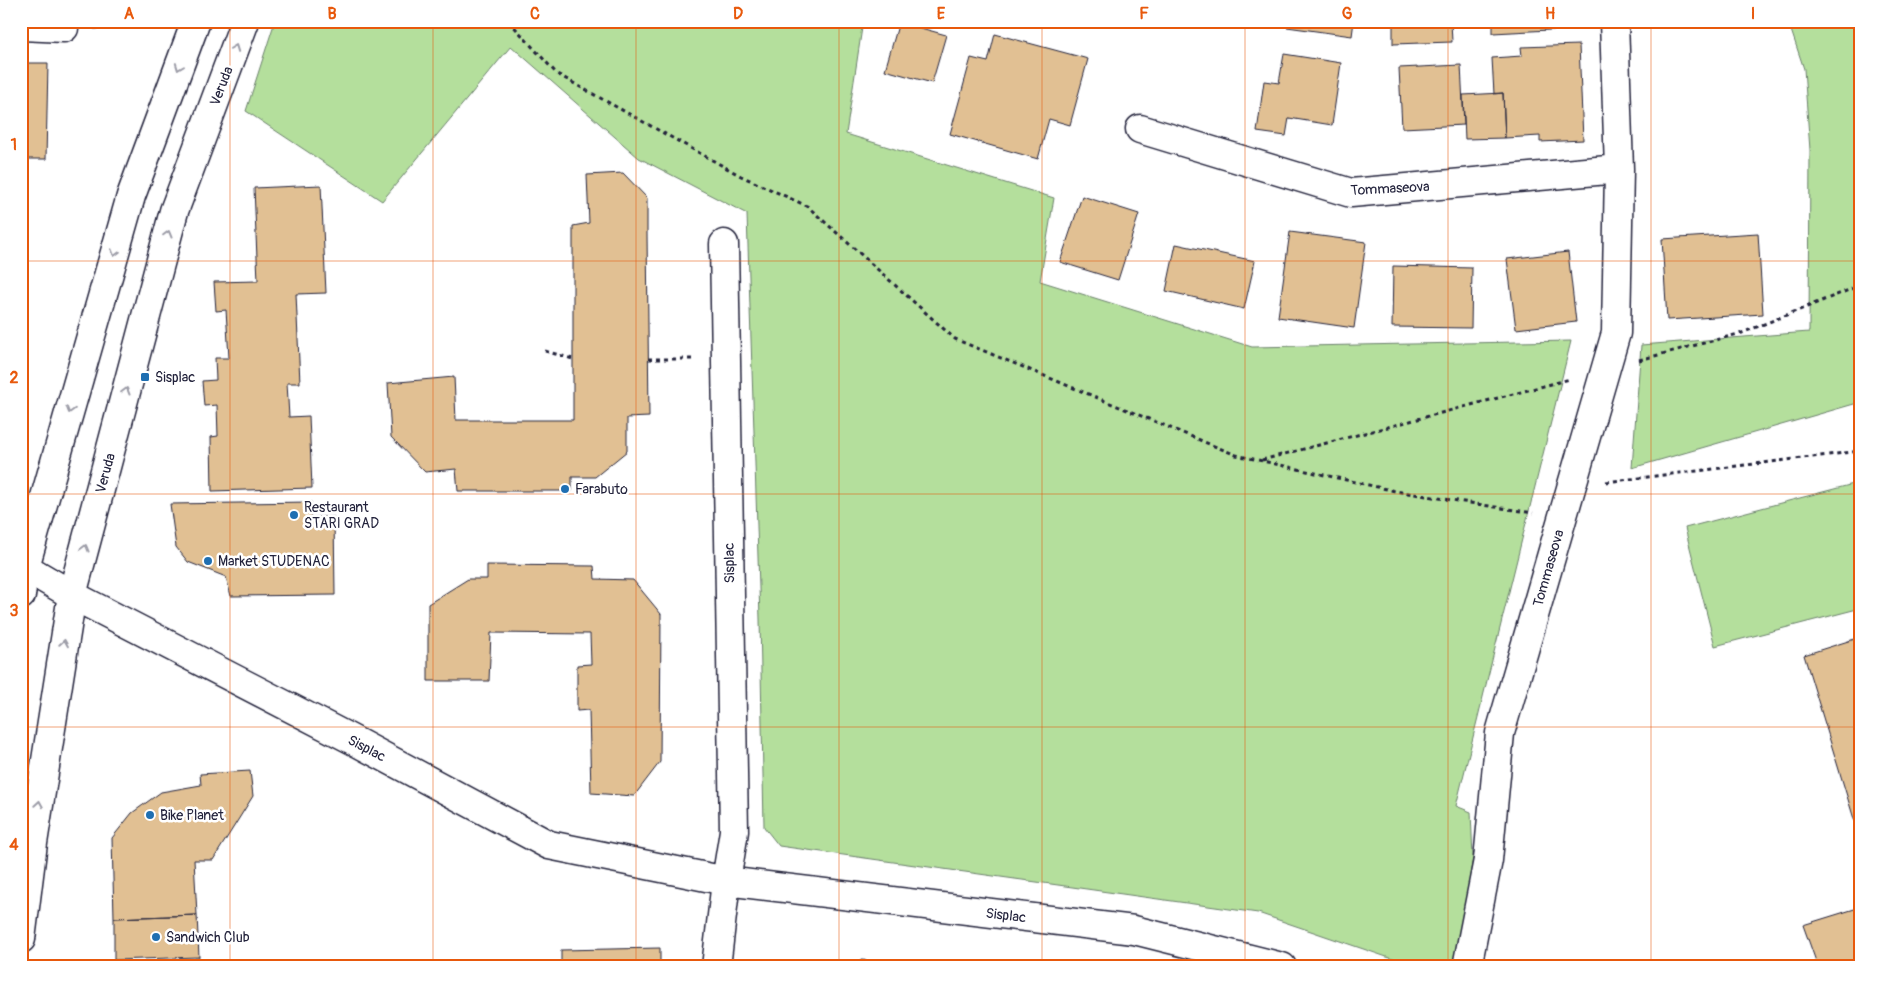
<svg xmlns="http://www.w3.org/2000/svg" width="1882" height="988" viewBox="0 0 1882 988" font-family="Pangolin,sans-serif">
	<rect width="100%" height="100%" fill="#fff"/>
	<filter id="ink" filterUnits="userSpaceOnUse"><feTurbulence type="fractalNoise" baseFrequency=".02" numOctaves="2"/><feDisplacementMap in="SourceGraphic" scale="10" xChannelSelector="R" yChannelSelector="G"/><feConvolveMatrix kernelMatrix="1 2 1 2 8 2 1 2 1" color-interpolation-filters="sRGB"/></filter>
	<g filter="url(#ink)">
		<path fill="#b4df9c" stroke="#6b806c" d="M 275,21 L 863,21 L 846,134 L 1054,198 L 1040,281 L 1252,347 L 1571,341 L 1456,806 L 1471,812 L 1473,857 L 1457,959 L 1448,967 L 1416,967 L 1258,913 L 779,846 L 764,827 L 760,619 L 747,214 L 639,158 L 511,46 L 382,201 L 246,111 Z
			M 1788,21 L 1861,21 L 1861,402 L 1632,468 L 1641,345 L 1809,332 L 1810,150 L 1804,69 Z
			M 1861,482 L 1861,608 L 1715,646 L 1685,528 Z"/>
		<path fill="#e1c093" stroke="#22223b" d="M 1288,21 L 1354,21 L 1352,36 L 1287,27 Z
			M 1393,21 L 1451,21 L 1452,42 L 1393,44 Z
			M 1493,21 L 1569,21 L 1569,29 L 1493,33 Z
			M 899,22 L 946,35 L 932,83 L 885,70 Z
			M 995,34 L 1088,59 L 1070,125 L 1049,119 L 1038,159 L 950,134 L 971,58 L 988,62 Z
			M 1579,45 L 1583,140 L 1540,142 L 1540,136 L 1505,138 L 1503,93 L 1494,94 L 1492,58 L 1522,56 L 1521,47 Z
			M 1284,54 L 1341,63 L 1332,125 L 1289,118 L 1286,136 L 1257,132 L 1264,81 L 1279,83 Z
			M 21,63 L 48,63 L 46,159 L 21,159 Z
			M 1461,65 L 1464,125 L 1402,128 L 1399,68 Z
			M 1503,93 L 1505,138 L 1465,139 L 1463,95 Z
			M 623,173 L 647,198 L 647,233 L 649,417 L 627,418 L 627,451 L 595,477 L 572,477 L 572,491 L 458,491 L 456,469 L 425,472 L 391,437 L 388,383 L 454,377 L 456,420 L 573,420 L 573,226 L 589,223 L 587,175 Z
			M 321,185 L 326,293 L 296,294 L 300,383 L 287,383 L 289,417 L 309,416 L 312,488 L 212,491 L 211,437 L 218,436 L 217,405 L 204,406 L 202,381 L 216,380 L 215,358 L 229,358 L 226,310 L 216,311 L 214,282 L 258,281 L 254,188 Z
			M 1082,196 L 1139,214 L 1118,280 L 1060,262 Z
			M 1290,232 L 1366,242 L 1354,328 L 1278,317 Z
			M 1758,233 L 1763,314 L 1667,320 L 1662,239 Z
			M 1176,244 L 1255,261 L 1244,309 L 1166,291 Z
			M 1568,252 L 1576,322 L 1516,329 L 1507,259 Z
			M 1393,266 L 1472,268 L 1471,328 L 1392,327 Z
			M 311,502 L 311,517 L 334,517 L 335,595 L 231,596 L 226,577 L 188,562 L 176,547 L 170,504 Z
			M 487,565 L 594,566 L 595,579 L 633,580 L 661,614 L 660,762 L 634,796 L 591,793 L 589,710 L 577,711 L 577,665 L 591,664 L 590,634 L 491,633 L 489,681 L 428,681 L 428,604 L 468,579 L 487,579 Z
			M 1861,637 L 1861,842 L 1804,655 Z
			M 250,771 L 253,796 L 213,860 L 194,860 L 197,915 L 114,918 L 112,838 L 132,813 L 161,792 L 201,785 L 200,774 Z
			M 1861,907 L 1861,967 L 1818,967 L 1803,925 Z
			M 197,915 L 199,957 L 114,960 L 114,918 Z
			M 660,948 L 660,967 L 561,967 L 561,950 Z
			M 860,960 L 935,965 L 935,967 L 860,967 Z"/>
		<g fill="none" stroke-linecap="round" stroke-linejoin="round">
			<defs>
				<path id="minor" d="M 21,26 L 64,28
					M 1140,129 L 1351,193 L 1619,169
					M 21,565 L 72,595 L 349,738 L 549,845 L 726,881 L 1134,930 L 1282,967
					M 716,967 L 726,881 L 734,831 L 724,244
					M 1467,967 L 1488,860 L 1500,733 L 1616,333 L 1619,169 L 1614,21"/>
				<path id="secondary" d="M 21,595 L 25,567 L 131,196 L 196,21
					M 21,939 L 33,843 L 72,595 L 174,211 L 245,21"/>
			</defs>
			<use href="#minor" stroke="#22223b" stroke-width="31"/>
			<use href="#secondary" stroke="#22223b" stroke-width="31"/>
			<path stroke="#22223b" stroke-width="3" stroke-dasharray="4 4" stroke-linecap="butt" d="M 509,21 L 557,74 L 741,176 L 807,206 L 955,339 L 1236,455 L 1395,491 L 1533,513
				M 94,28 L 105,27 L 117,21
				M 545,351 L 573,359
				M 648,359 L 695,359
				M 1639,360 L 1742,333 L 1861,285
				M 1262,460 L 1570,379
				M 1606,482 L 1861,451"/>
			<use href="#minor" stroke="#fff" stroke-width="28"/>
			<use href="#secondary" stroke="#fff" stroke-width="28"/>
		</g>
		<defs><path id="oneway-chevron" d="M-2-3.5L2.5 0L-2 3.5" fill="none" stroke-width="1.6" stroke-linecap="round" stroke-linejoin="round" transform="scale(1.25)"/></defs>
		<g stroke="#9c9ca7">
			<use href="#oneway-chevron" transform="translate(235 48) rotate(-69)"/>
			<use href="#oneway-chevron" transform="translate(179 67) rotate(111)"/>
			<use href="#oneway-chevron" transform="translate(168 234) rotate(-75)"/>
			<use href="#oneway-chevron" transform="translate(115 253) rotate(106)"/>
			<use href="#oneway-chevron" transform="translate(126 391) rotate(-75)"/>
			<use href="#oneway-chevron" transform="translate(70 410) rotate(106)"/>
			<use href="#oneway-chevron" transform="translate(85 548) rotate(-75)"/>
			<use href="#oneway-chevron" transform="translate(64 643) rotate(-81)"/>
			<use href="#oneway-chevron" transform="translate(39 804) rotate(-81)"/>
		</g>
	</g>
	<path fill="none" stroke="#e8590c" stroke-width="1" stroke-opacity="0.55" d="M 230,21 L 230,967M 433,21 L 433,967M 636,21 L 636,967M 839,21 L 839,967M 1042,21 L 1042,967M 1245,21 L 1245,967M 1448,21 L 1448,967M 1651,21 L 1651,967M 21,261 L 1861,261M 21,494 L 1861,494M 21,727 L 1861,727"/>
	<g fill="#1f6fb2" stroke="#fff" stroke-width="2">
		<rect x="140" y="372" width="10" height="10" rx="2.5"/>
		<circle cx="565" cy="489" r="5"/>
		<circle cx="294" cy="515" r="5"/>
		<circle cx="208" cy="561" r="5"/>
		<circle cx="150" cy="815" r="5"/>
		<circle cx="156" cy="937" r="5"/>
	</g>
	<g text-anchor="middle" stroke-width="5" stroke-linejoin="round" paint-order="stroke">
		<g font-size="14" fill="#22223b" stroke="#fff">
			<text transform="translate(221 86) rotate(-69)" y="5">Veruda</text>
			<text transform="translate(1390 188) rotate(-3)" y="5">Tommaseova</text>
			<text transform="translate(105 473) rotate(-75)" y="5">Veruda</text>
			<text transform="translate(729 563) rotate(-91)" y="5">Sisplac</text>
			<text transform="translate(1548 568) rotate(-74)" y="5">Tommaseova</text>
			<text transform="translate(367 748) rotate(28)" y="5">Sisplac</text>
			<text transform="translate(1006 915) rotate(7)" y="5">Sisplac</text>
		</g>
		<g font-size="14" fill="#22223b" stroke="#fff" text-anchor="start">
			<text x="155" y="382">Sisplac</text>
			<text x="575" y="494">Farabuto</text>
			<text x="304" y="512">Restaurant<tspan x="304" dy="16">STARI GRAD</tspan></text>
			<text x="218" y="566">Market STUDENAC</text>
			<text x="160" y="820">Bike Planet</text>
			<text x="166" y="942">Sandwich Club</text>
		</g>
	</g>
	<rect width="1882" height="988" fill="none" stroke="#fff" stroke-width="55"/>
	<rect x="28" y="28" width="1826" height="932" fill="none" stroke="#e8590c" stroke-width="2"/>
	<g font-size="16" text-anchor="middle" font-weight="bold" fill="#e8590c">
		<text x="129" y="19">A</text>
		<text x="332" y="19">B</text>
		<text x="535" y="19">C</text>
		<text x="738" y="19">D</text>
		<text x="941" y="19">E</text>
		<text x="1144" y="19">F</text>
		<text x="1347" y="19">G</text>
		<text x="1550" y="19">H</text>
		<text x="1753" y="19">I</text>
		<text x="14" y="150">1</text>
		<text x="14" y="383">2</text>
		<text x="14" y="616">3</text>
		<text x="14" y="850">4</text>
	</g>
</svg>
